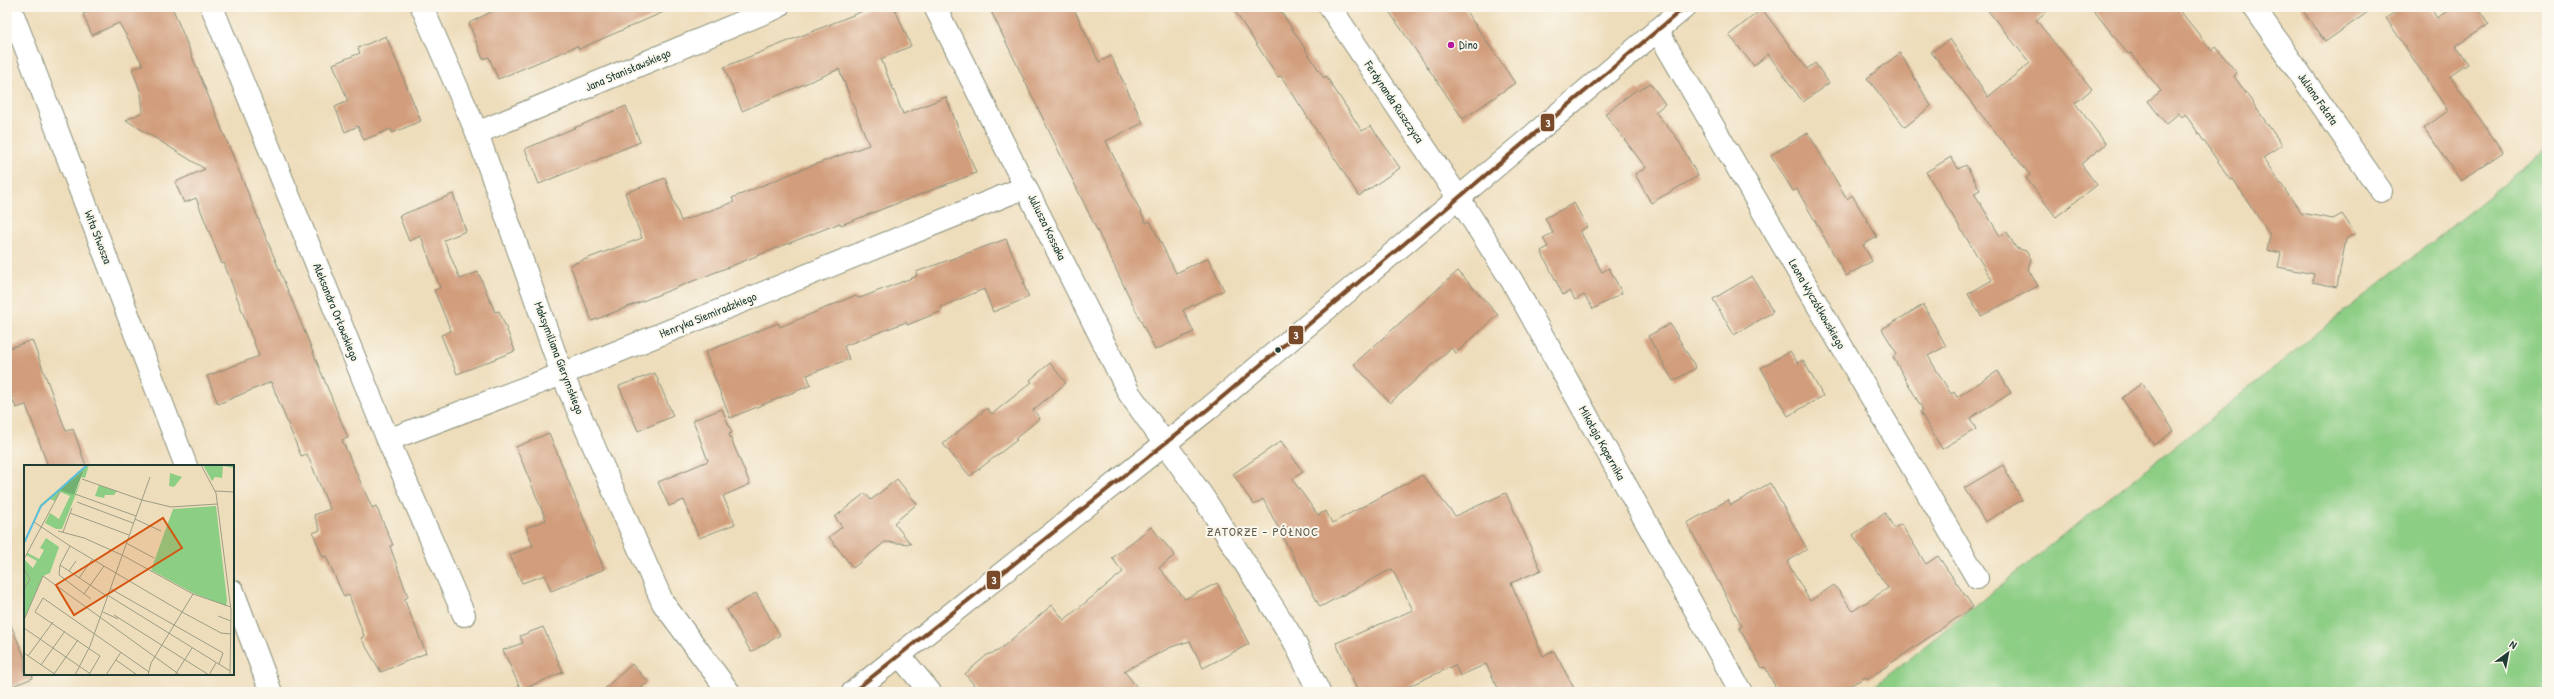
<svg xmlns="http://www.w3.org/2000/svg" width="2554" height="699" viewBox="0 0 2554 699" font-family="'Patrick Hand',sans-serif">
	<rect width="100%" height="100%" fill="#fbf7ec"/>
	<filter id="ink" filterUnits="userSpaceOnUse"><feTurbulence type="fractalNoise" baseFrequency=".025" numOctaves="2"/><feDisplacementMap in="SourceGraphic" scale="8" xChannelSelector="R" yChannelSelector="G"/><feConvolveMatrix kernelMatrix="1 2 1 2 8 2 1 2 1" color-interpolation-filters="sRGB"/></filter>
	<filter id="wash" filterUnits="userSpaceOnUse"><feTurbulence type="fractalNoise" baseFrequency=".012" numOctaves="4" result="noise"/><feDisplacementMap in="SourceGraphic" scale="16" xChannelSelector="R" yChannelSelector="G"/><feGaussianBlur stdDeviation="0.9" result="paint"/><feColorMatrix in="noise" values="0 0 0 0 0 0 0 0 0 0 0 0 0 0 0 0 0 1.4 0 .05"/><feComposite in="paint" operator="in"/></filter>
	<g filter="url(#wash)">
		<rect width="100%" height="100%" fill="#edb"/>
		<path fill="#8dce85" stroke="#56865c" d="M 2547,150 L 2547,692 L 1867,692 Z"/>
		<g id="blocks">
			<path fill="#d19d7c" d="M 101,7 L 172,7 L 348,438 L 342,440 L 372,508 L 376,506 L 393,545 L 390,546 L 408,597 L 404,599 L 426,653 L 381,672 L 361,638 L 364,636 L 349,595 L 344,597 L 326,556 L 323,557 L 313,533 L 320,530 L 314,515 L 330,509 L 307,454 L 301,456 L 271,382 L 218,404 L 207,376 L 259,356 L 224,263 L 222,264 L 196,198 L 184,203 L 175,182 L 205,169 L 126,120 L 143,112 L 141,93 L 132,69 L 143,65 L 119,23 L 92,35 L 83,14 Z
				M 501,7 L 675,7 L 579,49 L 577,46 L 498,79 L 489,57 L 483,59 L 469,23 Z
				M 873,7 L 894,7 L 911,46 L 881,59 L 903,114 L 946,97 L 976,173 L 841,225 L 840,223 L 592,321 L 570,265 L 642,238 L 625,193 L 665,178 L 681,221 L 734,202 L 732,198 L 800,170 L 869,145 L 839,69 L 742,111 L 724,67 Z
				M 989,7 L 1073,7 L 1099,62 L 1111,56 L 1143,123 L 1106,141 L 1146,223 L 1150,221 L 1176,273 L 1208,258 L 1224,290 L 1183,310 L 1194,332 L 1155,350 Z
				M 1232,7 L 1278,7 L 1324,78 L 1326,76 L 1362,131 L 1371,126 L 1400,168 L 1359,196 L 1281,76 L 1278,77 Z
				M 1386,7 L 1463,7 L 1515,83 L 1463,119 Z
				M 1985,7 L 2052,7 L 2036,20 L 2092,89 L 2075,103 L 2106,144 L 2081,164 L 2097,185 L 2056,217 L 2026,178 L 2030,175 L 1931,52 L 1950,39 L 1988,97 L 2030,63 Z
				M 2091,7 L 2177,7 L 2212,51 L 2216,47 L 2237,73 L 2234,76 L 2282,145 L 2263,158 L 2301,213 L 2333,219 L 2342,214 L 2355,233 L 2346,239 L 2337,287 L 2312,282 L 2314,274 L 2278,267 L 2281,253 L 2267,250 L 2270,235 L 2233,179 L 2231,180 L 2185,114 L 2182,117 L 2179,113 L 2166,124 L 2148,101 L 2161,91 L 2131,53 L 2128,54 Z
				M 2301,7 L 2375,7 L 2325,42 Z
				M 2403,7 L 2430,7 L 2437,18 L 2453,7 L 2477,7 L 2489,24 L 2456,46 L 2468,64 L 2450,76 L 2503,152 L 2461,181 L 2424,128 L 2448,111 L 2386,18 Z
				M 1762,9 L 1807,69 L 1815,63 L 1829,83 L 1803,102 L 1768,54 L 1754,66 L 1729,35 Z
				M 386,36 L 421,121 L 392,133 L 391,129 L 364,140 L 358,126 L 345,132 L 335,107 L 348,101 L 333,64 L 360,53 L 358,48 Z
				M 1900,53 L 1931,106 L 1905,127 L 1867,78 Z
				M 1650,83 L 1665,104 L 1655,112 L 1677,138 L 1698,176 L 1651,203 L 1635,174 L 1646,168 L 1605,114 L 1637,89 L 1639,91 Z
				M 626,106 L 640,142 L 539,184 L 525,149 Z
				M 1808,133 L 1847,199 L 1852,195 L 1877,237 L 1863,245 L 1872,261 L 1846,276 L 1797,189 L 1793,191 L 1771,155 Z
				M 1951,157 L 1958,169 L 1966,165 L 1980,190 L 1974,193 L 2000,236 L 2007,232 L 2016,248 L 2026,251 L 2031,259 L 2028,269 L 2038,286 L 1981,316 L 1968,294 L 1992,280 L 1926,172 Z
				M 453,194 L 466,231 L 444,240 L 460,279 L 478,272 L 495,312 L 499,311 L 505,325 L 515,351 L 457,374 L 441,335 L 451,331 L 434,290 L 440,288 L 421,236 L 409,241 L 399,216 Z
				M 1574,203 L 1587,227 L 1580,231 L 1602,272 L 1609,268 L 1622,293 L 1593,309 L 1584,295 L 1575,300 L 1570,291 L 1563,295 L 1541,251 L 1548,247 L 1543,238 L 1553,233 L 1545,218 Z
				M 1006,239 L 1025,283 L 1023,283 L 1029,297 L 993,312 L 984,289 L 941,307 L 942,311 L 907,325 L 906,322 L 844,346 L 849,359 L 807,375 L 811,385 L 730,418 L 705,352 L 778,323 L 780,327 L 854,296 L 860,298 L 917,276 L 916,272 Z
				M 1458,271 L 1498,315 L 1456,353 L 1451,348 L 1390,403 L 1354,364 Z
				M 1752,276 L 1773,312 L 1734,335 L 1713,299 Z
				M 1923,305 L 1946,346 L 1928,356 L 1951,394 L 1954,392 L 1957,397 L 1998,371 L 2011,393 L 1970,418 L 1976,429 L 1942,449 L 1920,412 L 1923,410 L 1893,357 L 1897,354 L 1882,329 Z
				M 1670,324 L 1696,368 L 1673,381 L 1648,336 Z
				M 32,340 L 66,431 L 73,429 L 86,466 L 48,466 L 26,405 L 16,408 L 7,384 L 7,349 Z
				M 1790,351 L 1798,363 L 1803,360 L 1823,396 L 1788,416 L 1761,368 Z
				M 1050,363 L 1066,383 L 1033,410 L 1040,418 L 1015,439 L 1017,440 L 970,476 L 943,444 L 987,408 L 992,414 L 1032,382 L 1030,380 Z
				M 655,373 L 673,416 L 638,431 L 619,386 Z
				M 2142,383 L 2174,431 L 2154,445 L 2122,398 Z
				M 722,409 L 732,433 L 729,434 L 750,484 L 723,496 L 735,524 L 699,538 L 684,500 L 669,506 L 658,482 L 708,461 L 693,420 Z
				M 549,433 L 604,569 L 551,591 L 545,575 L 522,583 L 510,555 L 533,546 L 526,528 L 546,520 L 516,447 Z
				M 1281,441 L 1303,472 L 1292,479 L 1318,515 L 1326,511 L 1332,523 L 1422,475 L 1455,516 L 1506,493 L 1541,570 L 1511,583 L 1543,656 L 1554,651 L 1576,692 L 1500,692 L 1486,664 L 1460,676 L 1455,665 L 1396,692 L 1358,692 L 1336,643 L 1413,610 L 1392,569 L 1320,607 L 1263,499 L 1254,505 L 1233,474 Z
				M 2003,465 L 2022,500 L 1985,522 L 1964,488 Z
				M 897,479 L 917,504 L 894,523 L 911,544 L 885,542 L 853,568 L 829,537 L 842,527 L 835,517 L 865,493 L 871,500 Z
				M 1770,483 L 1807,549 L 1787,562 L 1810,601 L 1834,585 L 1853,611 L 1888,588 L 1853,535 L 1885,513 L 1894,528 L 1901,524 L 1926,564 L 1938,556 L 1973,607 L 1868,679 L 1866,677 L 1838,692 L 1778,692 L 1765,667 L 1762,668 L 1739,628 L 1742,626 L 1687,523 L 1728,500 L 1731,505 Z
				M 1151,527 L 1175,555 L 1159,568 L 1185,599 L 1217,583 L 1249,644 L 1203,668 L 1190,641 L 1171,647 L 1124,671 L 1141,692 L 980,692 L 965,674 L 987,655 L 998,651 L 1052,605 L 1064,620 L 1123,572 L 1112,558 Z
				M 756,593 L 780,635 L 751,652 L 727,610 Z
				M 7,616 L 25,658 L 25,674 L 32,674 L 33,678 L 7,688 Z
				M 543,627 L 563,672 L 521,690 L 503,650 L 523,643 L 520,636 Z
				M 632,664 L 648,682 L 637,692 L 601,692 Z"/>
		</g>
	</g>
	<g filter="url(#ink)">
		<use href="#blocks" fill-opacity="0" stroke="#868d78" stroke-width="1"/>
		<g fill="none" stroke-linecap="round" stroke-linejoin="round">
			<defs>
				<path id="minor" d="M 10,7 L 186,466
					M 212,7 L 388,440 L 464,615
					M 422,7 L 477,133 L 562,374 L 663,603 L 729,692
					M 935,7 L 1129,393 L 1203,497 L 1293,639 L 1319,692
					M 1330,7 L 1458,197 L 1512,281 L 1741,692
					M 2254,7 L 2381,191
					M 1657,30 L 1977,578
					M 477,133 L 778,7
					M 388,440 L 562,374 L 1026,187
					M 233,591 L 271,692
					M 900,656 L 930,692
					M 853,692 L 1207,410 L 1685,7"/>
			</defs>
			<use href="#minor" stroke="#868d78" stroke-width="24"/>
			<use href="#minor" stroke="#fff" stroke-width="22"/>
			<defs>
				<path id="bus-1" d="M 853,692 L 1207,410 L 1685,7"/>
			</defs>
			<use href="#bus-1" stroke="#fbf7ec" stroke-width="7"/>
			<use href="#bus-1" stroke="#7a4b2a" stroke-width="4"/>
		</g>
	</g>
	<circle fill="#b5179e" stroke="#fbf7ec" stroke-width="1.5" cx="1451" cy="45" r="4"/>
	<circle fill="#1f3d34" stroke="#fbf7ec" stroke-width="1.5" cx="1278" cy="350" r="3.5"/>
	<g text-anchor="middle" stroke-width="4" stroke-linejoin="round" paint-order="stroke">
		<g font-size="12" fill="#1f3d34" stroke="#fbf7ec" text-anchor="start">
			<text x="1459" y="49">Dino</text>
		</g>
		<g font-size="12" fill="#1f3d34" stroke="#fbf7ec">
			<text transform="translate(628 70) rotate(-23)" y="4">Jana Stanisławskiego</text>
			<text transform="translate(2318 99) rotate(55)" y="4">Juliana Fałata</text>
			<text transform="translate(1394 102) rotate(56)" y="4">Ferdynanda Ruszczyca</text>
			<text transform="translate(1047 227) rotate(64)" y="4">Juliusza Kossaka</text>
			<text transform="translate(98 237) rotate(69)" y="4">Wita Stwosza</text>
			<text transform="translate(1817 304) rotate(60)" y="4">Leona Wyczółkowskiego</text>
			<text transform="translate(336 312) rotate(68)" y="4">Aleksandra Orłowskiego</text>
			<text transform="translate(708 315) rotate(-22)" y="4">Henryka Siemiradzkiego</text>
			<text transform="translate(559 358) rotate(69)" y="4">Maksymiliana Gierymskiego</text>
			<text transform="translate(1602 443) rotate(61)" y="4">Mikołaja Kopernika</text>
		</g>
		<g font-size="13" letter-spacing="1" fill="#5d5f4d" stroke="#fbf7ec">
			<text x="1263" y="536">ZATORZE - PÓŁNOC</text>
		</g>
	</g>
	<g transform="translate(24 465)">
		<rect width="210" height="210" fill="#edb"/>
		<path d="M 63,0 L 65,0 L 61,13 L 57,12 L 60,6 L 36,24 L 50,30 L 58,14 L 38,64 L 32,64 L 21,58 L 26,48 L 35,54 L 46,31 L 36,27 L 31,36 L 26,34 L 17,42 L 0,80 L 16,40 ZM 179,0 L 210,0 L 210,3 L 199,1 L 198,13 L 191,12 L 188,16 ZM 146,8 L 158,12 L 150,22 L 145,21 ZM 75,20 L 93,26 L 90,30 L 81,30 L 80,33 L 71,31 ZM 192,41 L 203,135 L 202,141 L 169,128 L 127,105 L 149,44 ZM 22,73 L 35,82 L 26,108 L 19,111 L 0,155 L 0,94 L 9,103 L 13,96 L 2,90 L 4,88 L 15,94 L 20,85 L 16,83 Z" fill="#8dce85"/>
		<path d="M 60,5 L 50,30 L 35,25 Z" fill="#72b172"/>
		<path fill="none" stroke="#5cbddb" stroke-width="2" d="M 0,78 L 17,41 L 63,0"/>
		<path fill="none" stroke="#9b9d85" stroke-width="1" d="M 177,0 L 192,28 L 207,145 L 206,210M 58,14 L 118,35 L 147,42 L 193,39M 191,26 L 210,27M 51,29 L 112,51M 53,37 L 109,58M 46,48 L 105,70M 111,54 L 137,66M 10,57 L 46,81 L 158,147 L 197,168 L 207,169M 34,66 L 60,73 L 98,90 L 169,129 L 207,142M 39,67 L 48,43M 102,78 L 130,93M 46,81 L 36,100 L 35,110 L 67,134M 0,94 L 36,27M 36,100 L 84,132M 0,104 L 6,114 L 0,124M 45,106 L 52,96M 55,113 L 68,95M 87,124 L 199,188 L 195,199M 60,129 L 80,101M 85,131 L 206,206M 79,147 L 94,154M 90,150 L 185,210M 194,151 L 207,156M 0,155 L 19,111 L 156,210M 0,163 L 68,210M 0,188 L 32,210M 4,191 L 29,157M 92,195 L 113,210M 17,200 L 41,166M 66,208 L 76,191 L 11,147 L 19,133 L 125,207M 30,209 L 54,175M 51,210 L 66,181 L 126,12M 82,210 L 97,187M 124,210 L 127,198 L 169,129M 151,210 L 168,183M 185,210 L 192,198"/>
		<path fill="#d45610" fill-opacity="0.15" stroke="#d45610" stroke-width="2" d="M 139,53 L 158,83 L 50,150 L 32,120 Z"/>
		<rect width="210" height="210" fill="none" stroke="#1f3d34" stroke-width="2"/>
	</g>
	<g stroke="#fbf7ec" stroke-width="1.5">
		<rect x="1540" y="113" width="15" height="19" rx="4" fill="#7a4b2a"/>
		<rect x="1288" y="325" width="16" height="20" rx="4" fill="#7a4b2a"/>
		<rect x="986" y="570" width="15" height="20" rx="4" fill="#7a4b2a"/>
	</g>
	<g font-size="11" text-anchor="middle" font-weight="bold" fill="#fff">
		<text x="1548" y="127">3</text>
		<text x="1296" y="339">3</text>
		<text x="994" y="584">3</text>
	</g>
	<rect width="2554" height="699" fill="none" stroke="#fbf7ec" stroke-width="24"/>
	<g transform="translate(2508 653) rotate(32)" stroke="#fbf7ec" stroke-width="3" paint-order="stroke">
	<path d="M0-3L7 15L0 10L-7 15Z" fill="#1f3d34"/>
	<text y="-6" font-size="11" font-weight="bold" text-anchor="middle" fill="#1f3d34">N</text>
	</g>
</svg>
